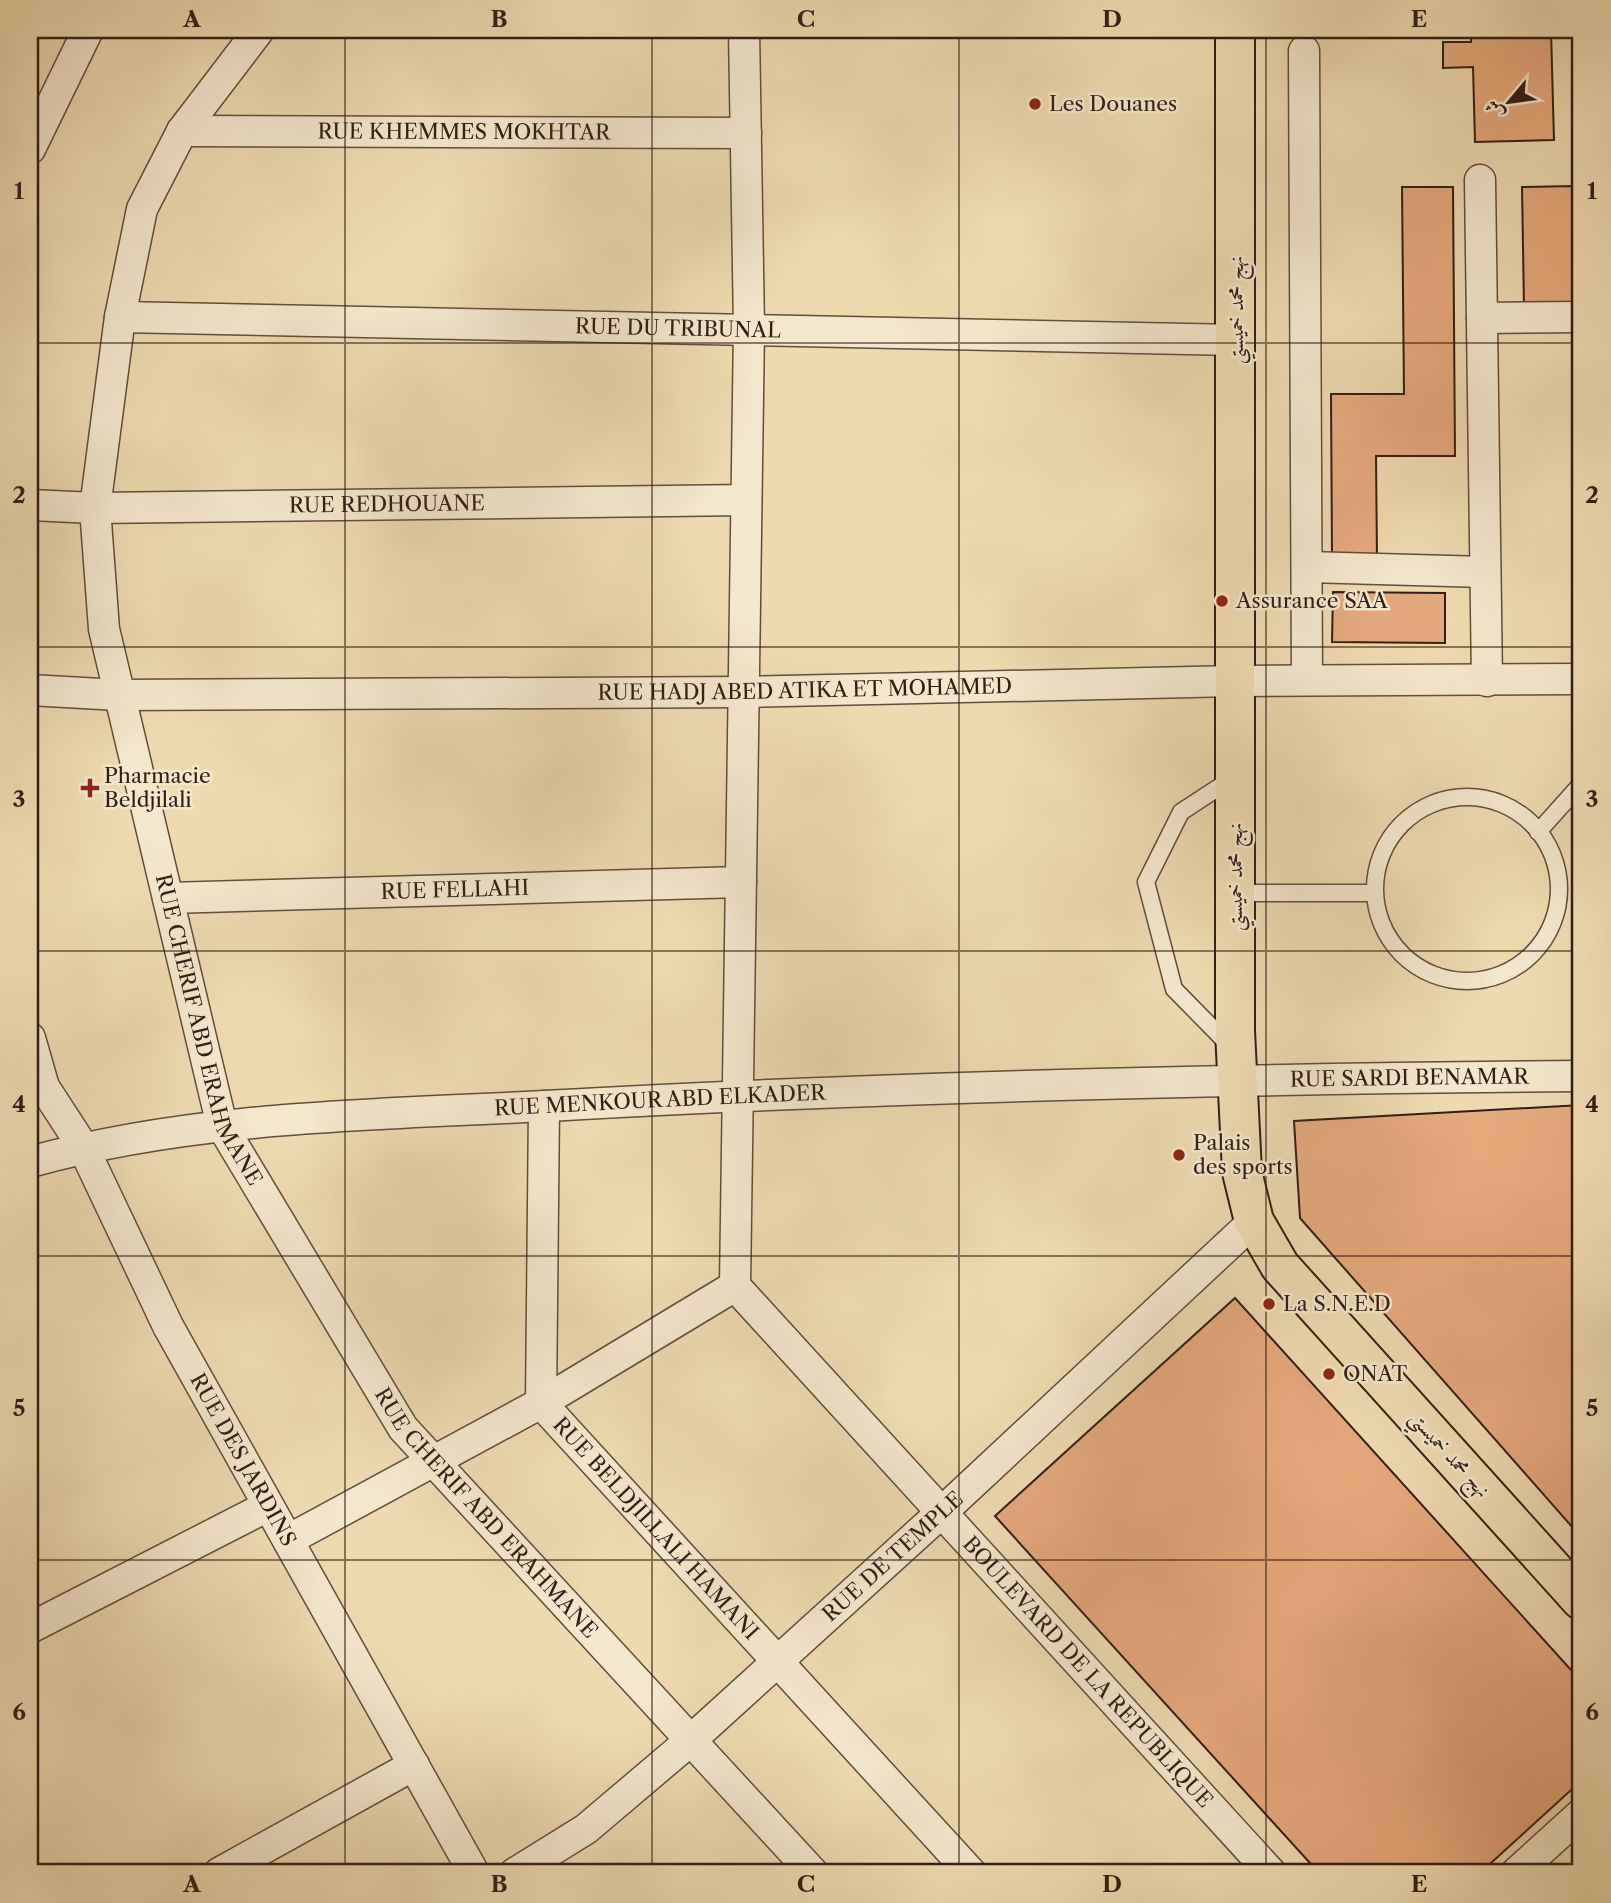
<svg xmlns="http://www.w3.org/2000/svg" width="1611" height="1903" viewBox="0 0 1611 1903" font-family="'Libre Caslon Text',Amiri,serif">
	<rect width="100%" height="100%" fill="#efdab0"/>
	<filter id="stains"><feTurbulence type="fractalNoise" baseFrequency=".00286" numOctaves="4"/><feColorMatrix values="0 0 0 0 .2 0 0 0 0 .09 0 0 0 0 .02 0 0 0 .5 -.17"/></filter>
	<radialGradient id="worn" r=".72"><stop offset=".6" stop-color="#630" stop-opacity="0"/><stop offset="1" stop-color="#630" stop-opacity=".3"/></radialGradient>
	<path fill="#e5a97c" stroke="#331e16" stroke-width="2" d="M 1471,30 L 1551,30 L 1554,140 L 1475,142 L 1473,67 L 1443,68 L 1443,42 L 1471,42 Z
		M 1574,186 L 1575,307 L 1524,307 L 1522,187 Z
		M 1402,187 L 1453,187 L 1455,456 L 1376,456 L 1377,558 L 1332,558 L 1331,394 L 1404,394 Z
		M 1333,592 L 1445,593 L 1445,643 L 1332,642 Z
		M 1581,1105 L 1581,1537 L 1300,1218 L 1294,1121 Z
		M 1235,1298 L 1581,1681 L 1581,1781 L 1480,1873 L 1319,1873 L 995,1516 Z"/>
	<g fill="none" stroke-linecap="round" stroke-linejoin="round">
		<defs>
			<path id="service" d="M1375 889a92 92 0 1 1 184 0a92 92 0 1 1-184 0Z
				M 1538,832 L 1581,784
				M 1235,893 L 1374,893
				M 1231,1047 L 1174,989 L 1146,882 L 1181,812 L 1233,778"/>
			<g id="minor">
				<path id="s1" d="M 259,30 L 182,131 L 142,209 L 120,317 L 95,508 L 104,629 L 222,1126 L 403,1428 L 813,1873"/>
				<path d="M 1304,51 L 1307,680"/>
				<path id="s2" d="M 182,131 L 746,133"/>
				<path d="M 30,149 L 88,30"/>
				<path d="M 1480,180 L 1487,681"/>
				<path id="s3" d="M 120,317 L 1236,340"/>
				<path d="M 1482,318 L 1581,317"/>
				<path id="s4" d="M 30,505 L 95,508 L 746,500"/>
				<path d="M 1307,567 L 1485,572"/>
				<path id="s5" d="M 30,690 L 119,695 L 743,692 L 1235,681 L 1581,679"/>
				<path id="s6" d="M 168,898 L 741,882"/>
				<path id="s7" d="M 30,1038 L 44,1087 L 83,1147 L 168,1326 L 474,1873"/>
				<path id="s8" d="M 544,1106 L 541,1403 L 971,1873"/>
				<path id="s9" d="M 30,1162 C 201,1114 388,1115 565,1105 C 904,1086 1242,1079 1581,1076"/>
				<path d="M 735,1286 L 749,328 L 744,30"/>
				<path id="s10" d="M 735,1286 L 1271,1873"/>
				<path d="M 288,1540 L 541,1403 L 735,1286"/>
				<path d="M 30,1628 L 268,1506"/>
				<path d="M 219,1873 L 414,1765"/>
				<path id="s11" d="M 515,1873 L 586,1829 L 691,1740 L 942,1512 L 1254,1221"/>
				<path d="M 1516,1873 L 1581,1814"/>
			</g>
			<path id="primary" d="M 1235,30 L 1235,1031 L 1242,1172 L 1254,1221 L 1280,1266 L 1581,1600"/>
		</defs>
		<use href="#service" stroke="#624d3c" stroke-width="19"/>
		<use href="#minor" stroke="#624d3c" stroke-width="33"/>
		<use href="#primary" stroke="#331e16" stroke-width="42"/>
		<use href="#service" stroke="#f5e7cc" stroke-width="16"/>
		<use href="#minor" stroke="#f5e7cc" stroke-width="30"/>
		<use href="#primary" stroke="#efdab0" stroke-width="38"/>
	</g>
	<path fill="none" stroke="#331e16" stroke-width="2" stroke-opacity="0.55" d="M 345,30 L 345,1873M 652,30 L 652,1873M 959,30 L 959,1873M 1266,30 L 1266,1873M 30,343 L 1581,343M 30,647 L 1581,647M 30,951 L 1581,951M 30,1256 L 1581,1256M 30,1560 L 1581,1560"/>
	<g fill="#8f2418" stroke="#f5e7cc" stroke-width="2.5">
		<circle cx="1035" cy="104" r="7"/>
		<circle cx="1222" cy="601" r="7"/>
		<path d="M86.5 777.5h7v7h7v7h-7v7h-7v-7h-7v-7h7z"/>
		<circle cx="1179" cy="1155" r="7"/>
		<circle cx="1269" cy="1304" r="7"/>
		<circle cx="1329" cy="1374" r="7"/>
	</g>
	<g text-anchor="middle" stroke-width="5" stroke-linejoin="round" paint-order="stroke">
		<g font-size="21" fill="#331e16" stroke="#f5e7cc" text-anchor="start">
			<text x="1049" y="111">Les Douanes</text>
			<text x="1236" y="608">Assurance SAA</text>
			<text x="104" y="783">Pharmacie<tspan x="104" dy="24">Beldjilali</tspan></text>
			<text x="1193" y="1150">Palais<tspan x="1193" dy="24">des sports</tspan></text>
			<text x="1283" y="1311">La S.N.E.D</text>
			<text x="1343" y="1381">ONAT</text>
		</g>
		<g font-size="21" fill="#331e16" stroke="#f5e7cc">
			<text dy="7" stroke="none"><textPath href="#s2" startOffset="282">RUE KHEMMES MOKHTAR</textPath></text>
			<text transform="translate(1236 310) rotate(-90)" y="7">نهج محمد خميستي</text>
			<text dy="7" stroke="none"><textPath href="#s3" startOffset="558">RUE DU TRIBUNAL</textPath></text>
			<text dy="7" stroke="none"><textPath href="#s4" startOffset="357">RUE REDHOUANE</textPath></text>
			<text dy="7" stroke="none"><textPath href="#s5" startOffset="775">RUE HADJ ABED ATIKA ET MOHAMED</textPath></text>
			<text transform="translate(1235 877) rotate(-90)" y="7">نهج محمد خميستي</text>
			<text dy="7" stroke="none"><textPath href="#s6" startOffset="287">RUE FELLAHI</textPath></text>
			<text dy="7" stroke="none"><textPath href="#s1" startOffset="1054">RUE CHERIF ABD ERAHMANE</textPath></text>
			<text dy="7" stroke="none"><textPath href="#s9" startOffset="1384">RUE SARDI BENAMAR</textPath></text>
			<text dy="7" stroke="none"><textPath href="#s9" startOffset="634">RUE MENKOUR ABD ELKADER</textPath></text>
			<text transform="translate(1450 1454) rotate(48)" y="7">نهج محمد خميستي</text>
			<text dy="7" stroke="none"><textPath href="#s7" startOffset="474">RUE DES JARDINS</textPath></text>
			<text dy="7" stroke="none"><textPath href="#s1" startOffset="1620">RUE CHERIF ABD ERAHMANE</textPath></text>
			<text dy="7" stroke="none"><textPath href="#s8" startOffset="467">RUE BELDJILLALI HAMANI</textPath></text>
			<text dy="7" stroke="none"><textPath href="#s11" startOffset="494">RUE DE TEMPLE</textPath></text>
			<text dy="7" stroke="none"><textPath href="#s10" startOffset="523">BOULEVARD DE LA REPUBLIQUE</textPath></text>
		</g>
	</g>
	<rect width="1611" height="1903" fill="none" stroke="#efdab0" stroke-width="77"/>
	<g transform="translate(1509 102) rotate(241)" stroke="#f5e7cc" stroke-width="5" paint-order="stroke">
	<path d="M0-5L12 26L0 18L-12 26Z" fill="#331e16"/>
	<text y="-10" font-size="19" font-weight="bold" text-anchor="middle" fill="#331e16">ش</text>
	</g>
	<rect x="38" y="38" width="1534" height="1826" fill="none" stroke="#331e16" stroke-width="2.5"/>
	<g font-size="23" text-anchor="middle" font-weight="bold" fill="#331e16">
		<text x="192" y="27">A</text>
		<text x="499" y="27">B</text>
		<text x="806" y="27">C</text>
		<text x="1112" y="27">D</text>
		<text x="1419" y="27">E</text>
		<text x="19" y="199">1</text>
		<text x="1592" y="199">1</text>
		<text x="19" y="503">2</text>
		<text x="1592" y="503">2</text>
		<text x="19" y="807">3</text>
		<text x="1592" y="807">3</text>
		<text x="19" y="1112">4</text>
		<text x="1592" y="1112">4</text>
		<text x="19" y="1416">5</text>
		<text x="1592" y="1416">5</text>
		<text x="19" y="1720">6</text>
		<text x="1592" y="1720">6</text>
		<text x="192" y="1892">A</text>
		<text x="499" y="1892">B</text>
		<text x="806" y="1892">C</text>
		<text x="1112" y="1892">D</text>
		<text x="1419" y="1892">E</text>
	</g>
	<rect width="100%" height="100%" filter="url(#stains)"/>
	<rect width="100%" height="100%" fill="url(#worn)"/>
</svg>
